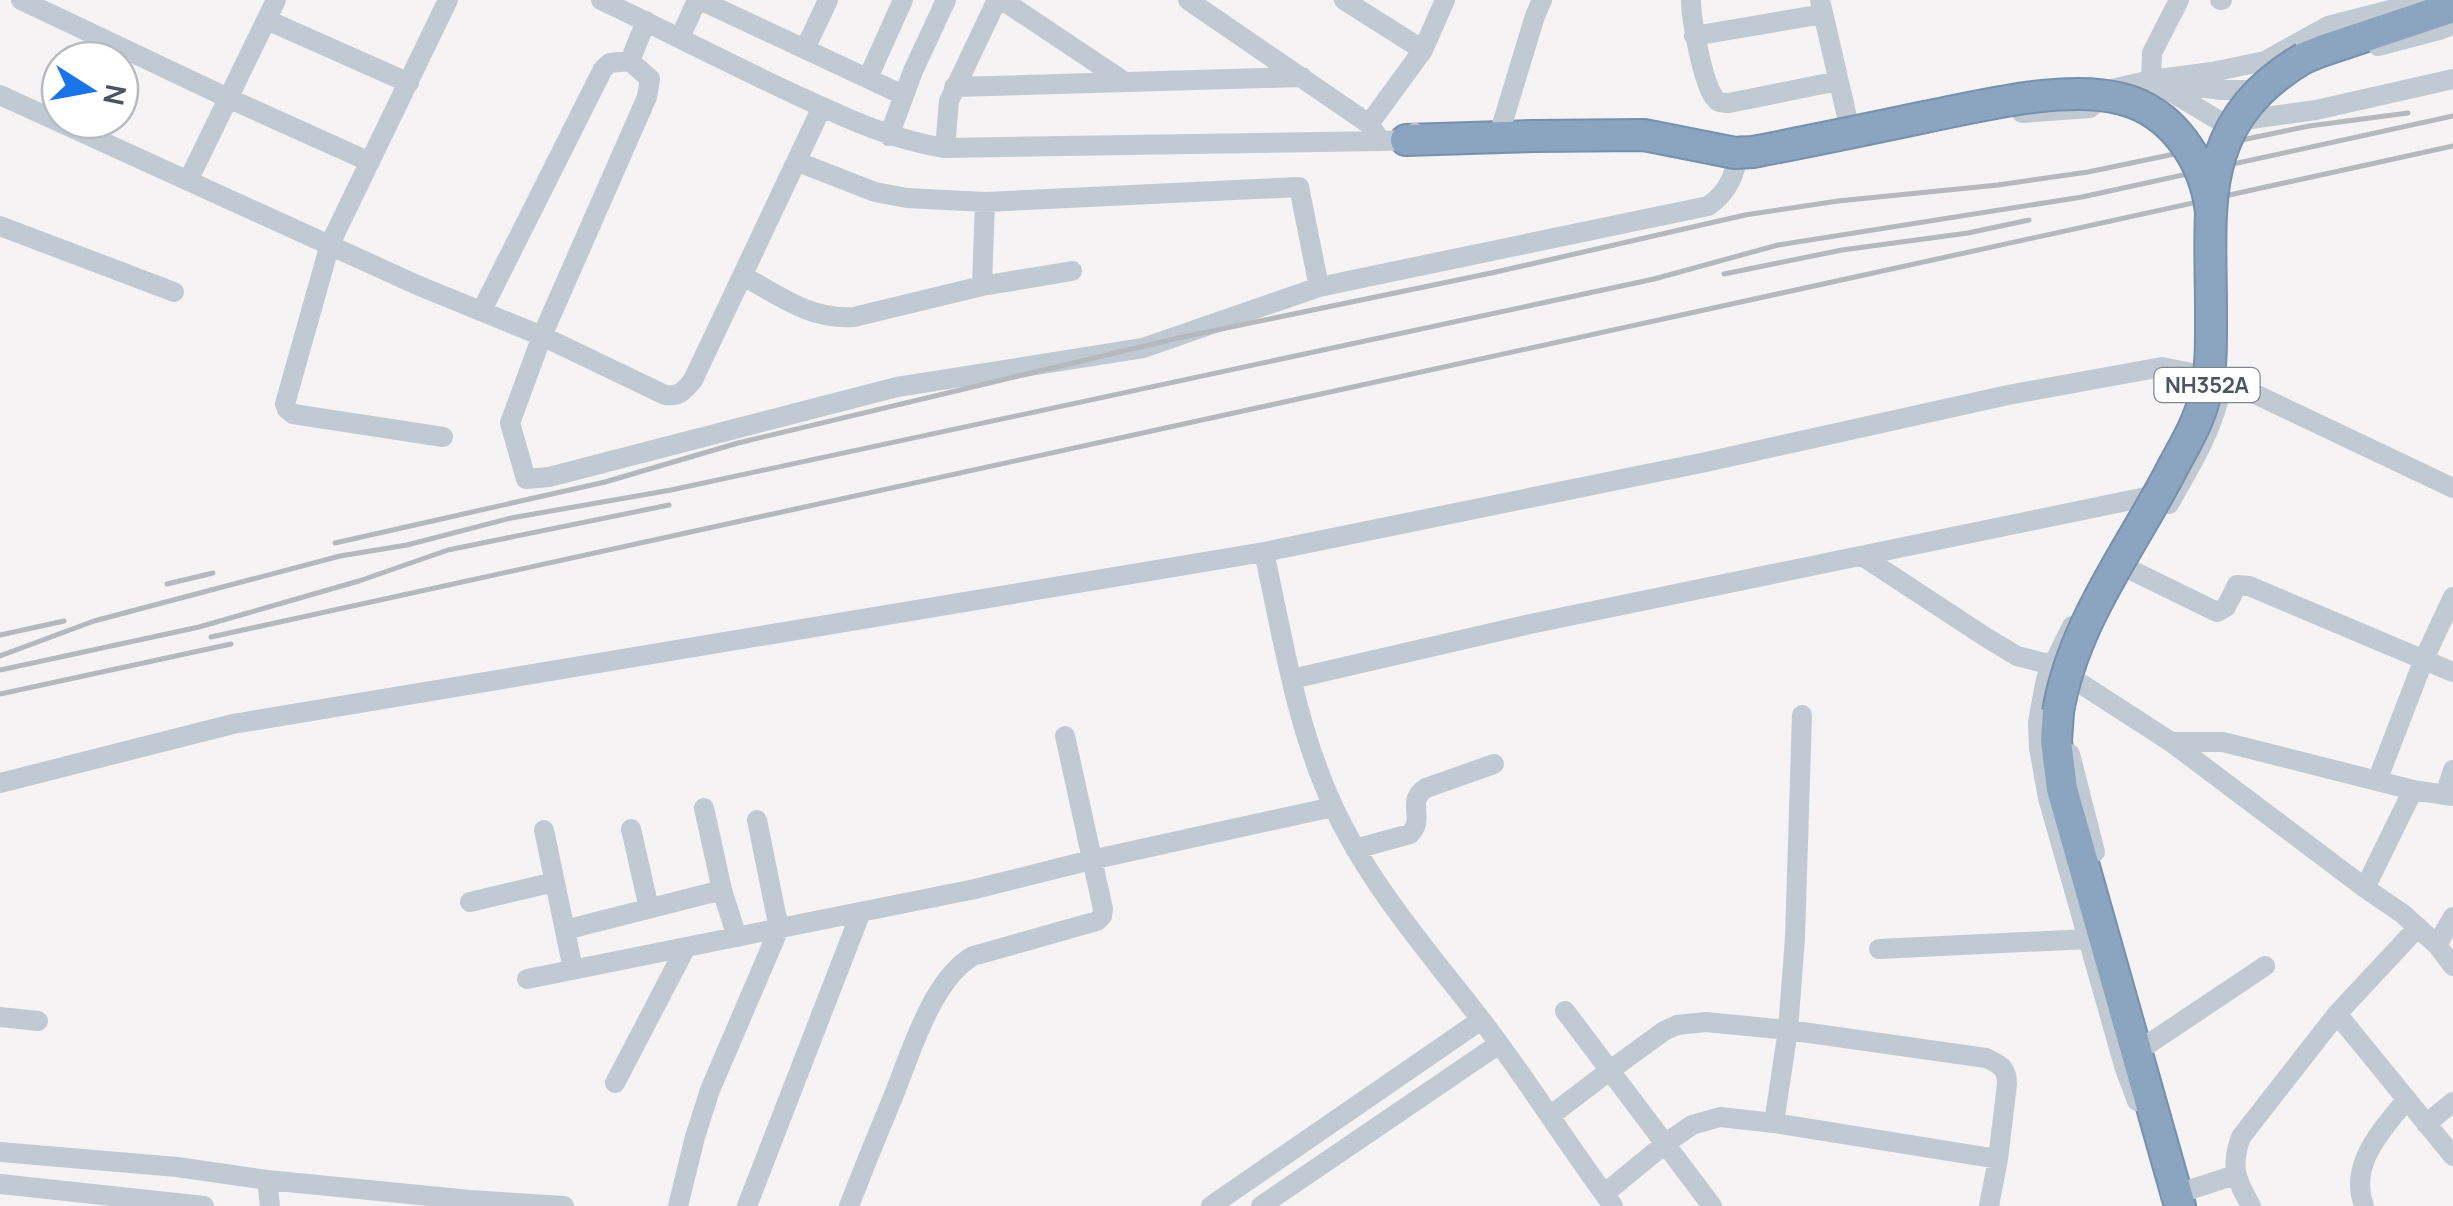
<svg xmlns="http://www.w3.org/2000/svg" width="2453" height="1206" viewBox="0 0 2453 1206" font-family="Manrope,sans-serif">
	<rect width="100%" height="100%" fill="#f5f3f3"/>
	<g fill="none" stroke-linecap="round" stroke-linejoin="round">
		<defs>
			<path id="highway" d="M 2304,58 L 2321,51 L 2453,7
				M 1406,140 L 1533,136
				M 2058,712 L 2056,741 L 2062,789 L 2180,1206"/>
		</defs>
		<use href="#highway" stroke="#7690ad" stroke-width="34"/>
		<path stroke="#c1cad2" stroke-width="20" d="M 21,0 L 228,98 L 370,162
			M 601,0 C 666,31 730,64 794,94 C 844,117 891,140 945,148 L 1381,141 L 1406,140 L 1415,133
			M 700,0 L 903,95
			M 1002,0 L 1125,82
			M 1188,0 L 1369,124 L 1381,141
			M 1344,0 L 1423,50
			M 1691,0 C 1691,19 1703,83 1714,97 C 1719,104 1720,102 1729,103 L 1838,81
			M 1820,0 L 1848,121
			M 2220,0 L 2222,0
			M 267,20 L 409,83
			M 646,21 L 630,61 L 650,79 L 647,97 L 542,336 L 510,423 L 526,479 L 549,477 L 897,387 L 1143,348 L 1319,287 L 1708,206 C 1731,191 1735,171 1741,145
			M 1694,36 L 1823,14
			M 680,38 L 697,0
			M 2378,46 L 2439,30 L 2453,25
			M 805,49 L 828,0
			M 868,78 L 903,0
			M 2151,80 L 2223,123 L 2316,110 L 2453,79
			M 2151,80 L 2152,53 L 2179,0
			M 2177,84 L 2221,90 L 2268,90
			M 954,87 L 1302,77
			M 0,95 L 417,285 L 542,336 L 665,395 C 679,397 684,391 693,380 L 822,107
			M 2022,113 L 2090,108 L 2112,89 L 2151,80 L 2212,72 L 2265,61 L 2328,26 L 2429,0
			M 1369,124 L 1423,50 L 1445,0
			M 1501,128 L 1535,16 L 1542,0
			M 889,136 L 913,71 L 946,0
			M 945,148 L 949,101 L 997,0
			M 798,162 L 875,192 L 907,198 L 985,202 L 1299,187 L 1319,287
			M 188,181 L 276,0
			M 0,226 L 174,292
			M 743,276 C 780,296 810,320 854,317 L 982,286 L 1072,271
			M 982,286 L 985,202
			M 482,310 L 603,69 L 610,63 L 630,61
			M 443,437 L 293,414 L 287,409 L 285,404 L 330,244 L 448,0
			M 2169,504 C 2190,467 2212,432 2221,390
			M 1264,552 C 1283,638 1296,727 1334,808 C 1372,889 1432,956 1486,1026 C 1530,1084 1569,1147 1613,1206
			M 1862,556 L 1987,638 L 2017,656 L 2052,665 L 2171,742 L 2365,888 L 2403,914 L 2437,945 L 2453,966
			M 2131,570 L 2217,612 L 2226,607 L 2237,585 L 2249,586 L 2453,672
			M 2072,626 L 2046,679 L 2038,722 L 2039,748 L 2048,798 L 2125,1069 L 2137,1101
			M 1292,679 L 1530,624 L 2146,497
			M 2171,742 L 2223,742 L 2413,790 L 2453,796
			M 2070,754 L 2095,852
			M 2377,781 L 2424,659 L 2453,597
			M 0,783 L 233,724 L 1264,552 L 1706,462 L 2008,395 L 2162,367 L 2192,373 L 2255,394 L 2453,488
			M 2445,795 L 2453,770
			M 704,808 L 722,890 L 737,937
			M 631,829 L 649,908
			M 544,830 L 573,969
			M 1355,849 L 1410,834 C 1426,818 1405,801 1426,788 L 1494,764
			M 2365,888 L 2413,790
			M 470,902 L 554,882
			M 565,930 L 722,890
			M 2437,945 L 2453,917
			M 1879,949 L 2088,939
			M 527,979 L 975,889 L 1091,860 L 1333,807
			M 1565,1011 L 1712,1206
			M 2337,1014 L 2453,1156
			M 0,1017 L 38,1021
			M 2144,1047 L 2265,966
			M 615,1083 L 686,947
			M 1550,1116 L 1609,1071 L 1664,1031 L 1677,1025 L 1706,1022 L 1788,1030 L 1986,1058 C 2001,1065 2007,1068 2007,1084 L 1998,1159 L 1989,1206
			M 1774,1123 L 1788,1030 L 1795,938 L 1802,715
			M 2426,1124 L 2453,1102
			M 0,1152 L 177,1167 L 267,1180 L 470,1200 L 564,1206
			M 267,1180 L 270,1206
			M 0,1184 L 204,1206
			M 1604,1194 L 1666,1143 L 1692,1125 L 1720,1117 L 1774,1123 L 1998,1159
			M 2177,1194 L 2235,1175
			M 678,1206 L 695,1137 L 710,1090 L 779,929 L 757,820
			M 747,1206 L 861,912
			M 849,1206 C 863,1170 878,1133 893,1097 C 910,1055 932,979 973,956 L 1097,921 L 1102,916 L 1103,909 L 1065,736
			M 1211,1206 L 1481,1020
			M 1261,1206 L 1499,1044
			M 2251,1206 C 2236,1179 2230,1167 2241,1137 L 2337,1014 L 2418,927
			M 2364,1206 C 2348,1164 2383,1129 2407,1099"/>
		<use href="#highway" stroke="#8ba5c1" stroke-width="30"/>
		<path stroke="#b5b8bd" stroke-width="5" d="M 1724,274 L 1842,250 L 1968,233 L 2029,220
			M 335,543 L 605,482 L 738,443 L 1178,338 L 1496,272 L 1745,215 L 1838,201 L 1998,185 L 2088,172 L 2309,126 L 2408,113
			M 167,584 L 213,573
			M 0,635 L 64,621
			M 211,637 L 2453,146
			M 0,656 L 94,621 L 340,556 L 407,545 L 511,518 L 671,490 L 1654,279 L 1778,245 L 2082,197 L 2453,116
			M 0,670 L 199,627 L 359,581 L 448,550 L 669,505
			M 0,694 L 231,644"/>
		<defs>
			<path id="highway-bridge" d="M 1533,136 L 1644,135 L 1735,153 L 1753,152 C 1810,141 1868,129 1925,117 C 1981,106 2066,84 2122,99 C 2173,112 2205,161 2211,212
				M 2058,712 C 2073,621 2133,546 2174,465 C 2186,443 2199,421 2205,396 C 2212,368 2211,340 2211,312 C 2211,203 2196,122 2304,58"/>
		</defs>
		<use href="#highway-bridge" stroke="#7690ad" stroke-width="34" stroke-linecap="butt"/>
		<use href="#highway-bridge" stroke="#8ba5c1" stroke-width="30"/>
	</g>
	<g text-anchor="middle" stroke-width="10" stroke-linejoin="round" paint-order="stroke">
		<rect fill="#fff" stroke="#808990" stroke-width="2.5" x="2154.5" y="368" width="105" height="34" rx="8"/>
		<g font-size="22" font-weight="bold" fill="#4a5661">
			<text x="2207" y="393">NH352A</text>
		</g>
	</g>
	<g transform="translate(90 90) rotate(101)"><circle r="48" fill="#ffffff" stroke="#b7bbc0" stroke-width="2.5"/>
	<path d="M0-8L18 38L0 25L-18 38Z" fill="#1a73e8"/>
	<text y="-15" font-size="28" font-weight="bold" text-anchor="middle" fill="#4a5661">N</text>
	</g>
</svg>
